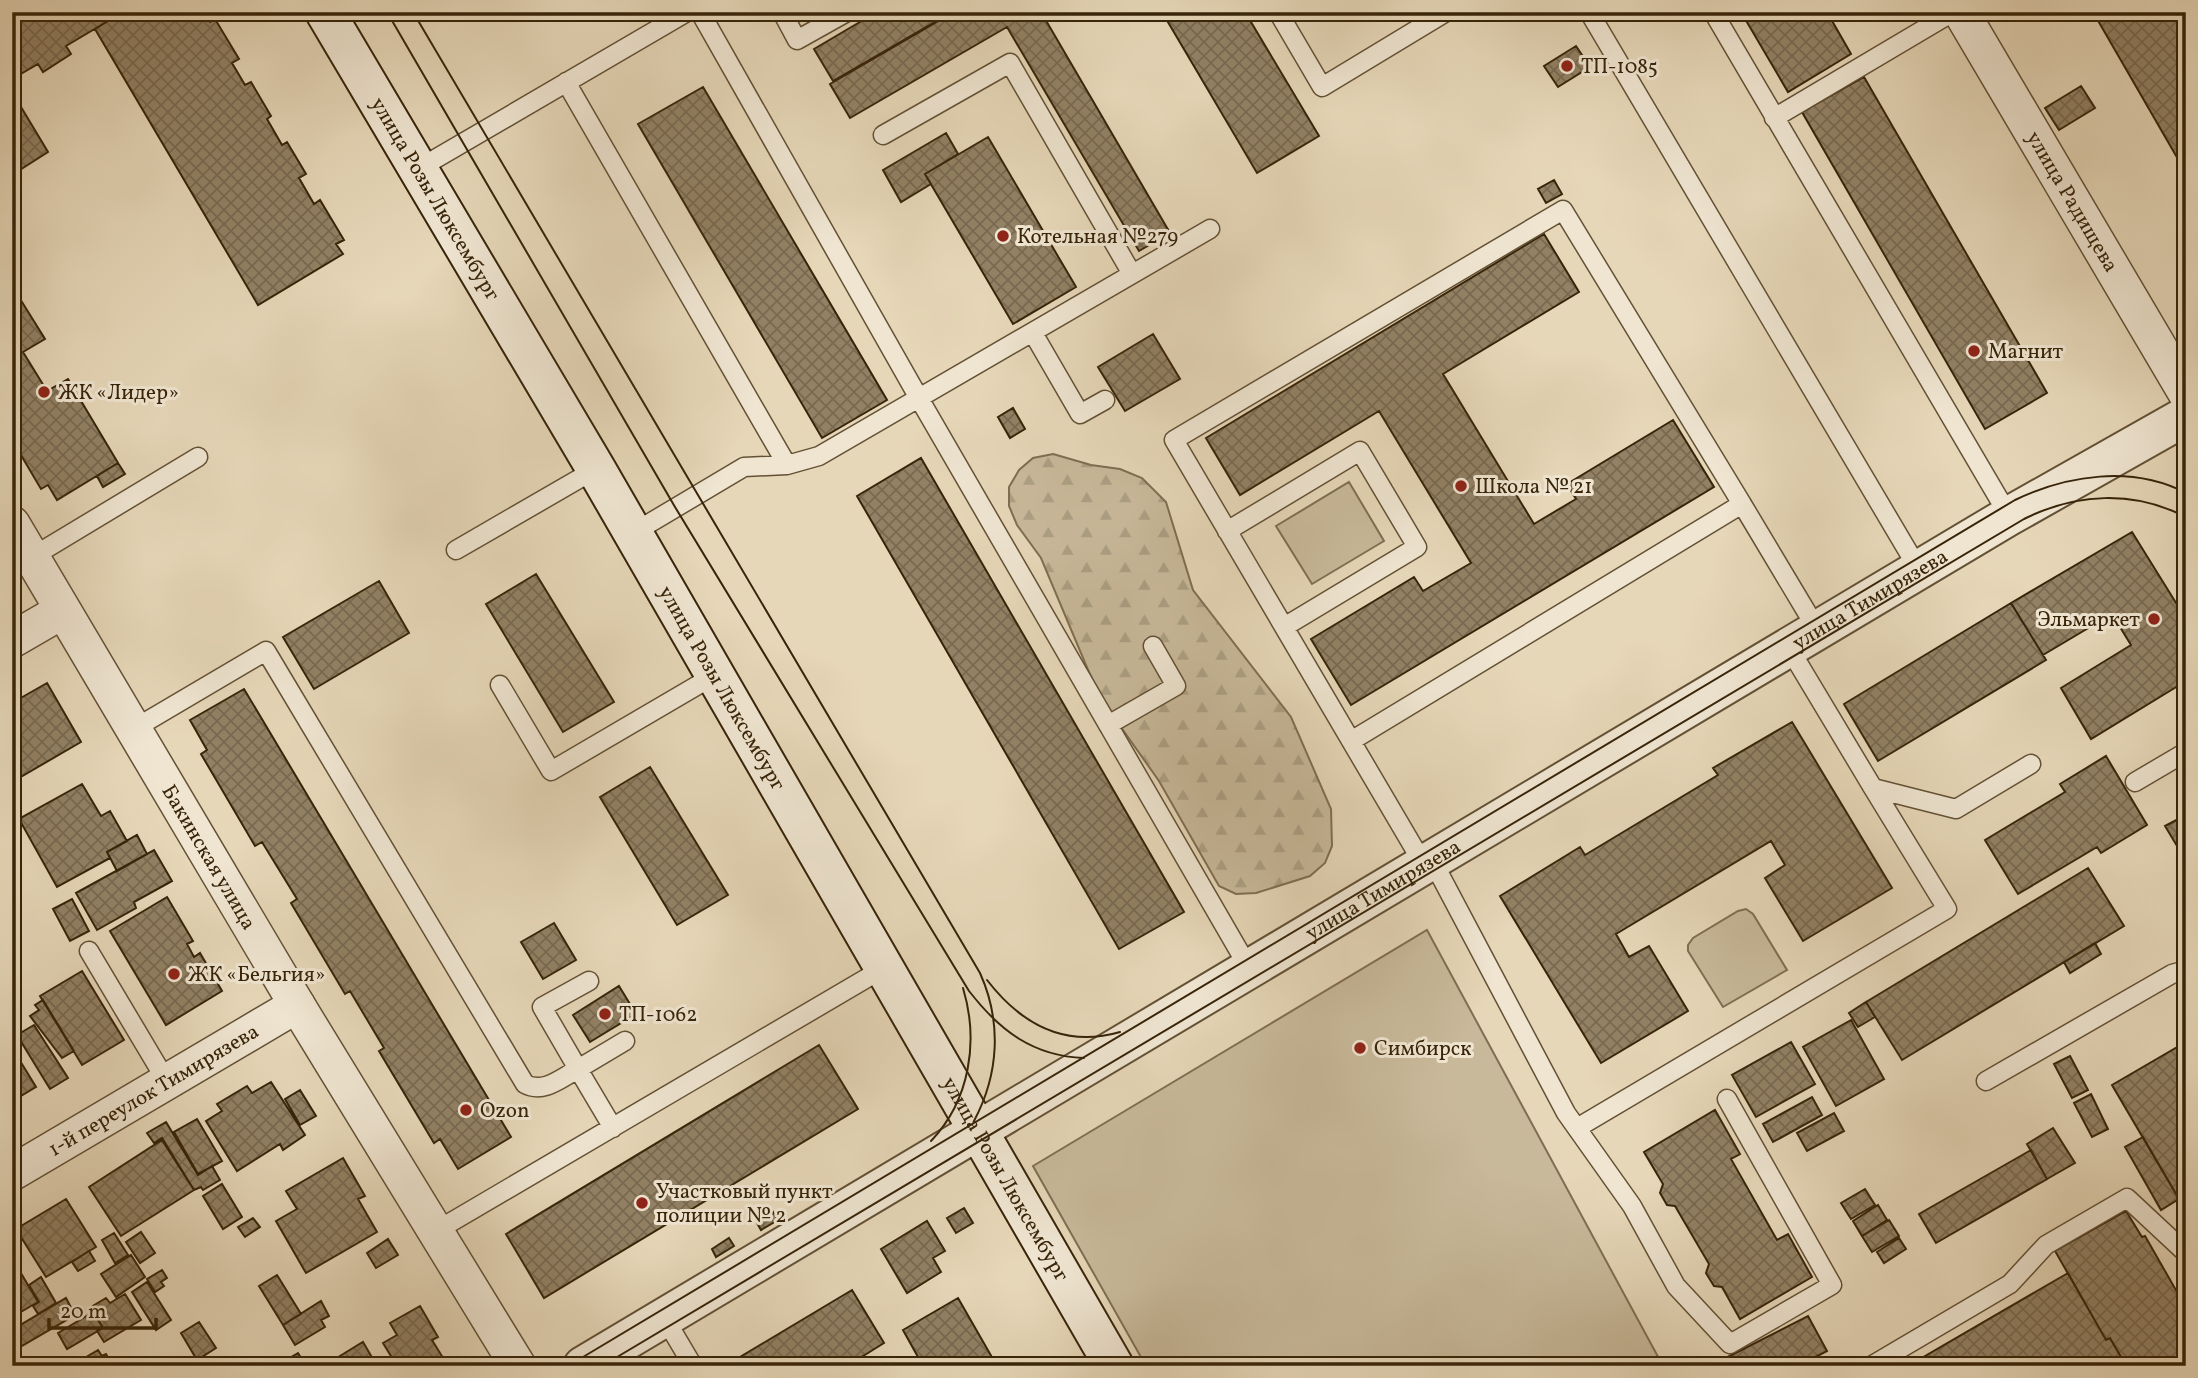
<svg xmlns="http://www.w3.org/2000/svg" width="2198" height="1378" viewBox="0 0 2198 1378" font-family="Vollkorn,serif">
	<defs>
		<pattern id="forest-firs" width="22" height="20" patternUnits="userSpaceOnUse" patternTransform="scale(1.75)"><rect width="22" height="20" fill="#c8b99a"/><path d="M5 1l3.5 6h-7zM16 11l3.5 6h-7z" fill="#ac9f83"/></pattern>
		<pattern id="building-cross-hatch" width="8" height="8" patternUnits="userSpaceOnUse" patternTransform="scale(1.75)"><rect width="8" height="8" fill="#928164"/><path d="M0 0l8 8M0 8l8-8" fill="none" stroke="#786951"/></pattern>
	</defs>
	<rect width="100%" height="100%" fill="#e6d7b8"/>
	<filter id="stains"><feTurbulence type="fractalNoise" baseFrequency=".00286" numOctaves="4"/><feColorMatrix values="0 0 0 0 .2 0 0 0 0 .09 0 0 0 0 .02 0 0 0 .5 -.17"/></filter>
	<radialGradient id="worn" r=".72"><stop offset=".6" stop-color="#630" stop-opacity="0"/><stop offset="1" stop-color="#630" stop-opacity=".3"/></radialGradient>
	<path fill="#c8b99a" stroke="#806e52" stroke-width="2" d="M 1349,482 L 1384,541 L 1312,584 L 1276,526 Z
		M 1746,909 L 1753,914 L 1787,970 L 1723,1007 L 1688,951 L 1688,945 L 1693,938 L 1738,911 Z
		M 1427,930 L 1663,1366 L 1146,1366 L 1033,1166 Z"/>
	<path fill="url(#forest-firs)" stroke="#806e52" stroke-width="2" d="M 1053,454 L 1091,465 L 1120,469 L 1142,478 L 1166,502 L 1193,590 L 1291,717 L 1331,809 L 1332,846 L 1325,863 L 1310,876 L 1256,893 L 1236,894 L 1219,886 L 1159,781 L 1099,696 L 1041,558 L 1017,525 L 1009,506 L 1009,487 L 1019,470 L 1033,458 Z"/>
	<path fill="url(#building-cross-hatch)" stroke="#372409" stroke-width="2" d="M 12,12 L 123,12 L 66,46 L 71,54 L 43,72 L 38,64 L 12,79 Z
		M 123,12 L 204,12 L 210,22 L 215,19 L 239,59 L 232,63 L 245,85 L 251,82 L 271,116 L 267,119 L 282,145 L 287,142 L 306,174 L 299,178 L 314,204 L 320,200 L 344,240 L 336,244 L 343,254 L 258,305 L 95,29 Z
		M 795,12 L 815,12 L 800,21 Z
		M 877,12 L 952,12 L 833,81 L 814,49 Z
		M 954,12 L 1041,12 L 1170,233 L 1139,251 L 1007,27 L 850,118 L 830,84 Z
		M 1162,12 L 1245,12 L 1319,136 L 1257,173 Z
		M 1741,12 L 1827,12 L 1851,54 L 1788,92 Z
		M 2093,12 L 2175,12 L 2186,32 L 2186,173 Z
		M 1576,46 L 1590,67 L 1558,87 L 1544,66 Z
		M 1864,77 L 2047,393 L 1985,429 L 1802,112 Z
		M 2081,86 L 2095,108 L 2059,130 L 2045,108 Z
		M 703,87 L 887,400 L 822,438 L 638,124 Z
		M 12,92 L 48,152 L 12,175 Z
		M 946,133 L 958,154 L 925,174 L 931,184 L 901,202 L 883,170 Z
		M 988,137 L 1076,287 L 1013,324 L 925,174 Z
		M 1554,180 L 1562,194 L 1546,203 L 1538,189 Z
		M 1544,234 L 1579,292 L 1443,374 L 1534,524 L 1576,499 L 1567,484 L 1673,420 L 1714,487 L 1351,705 L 1311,639 L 1414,577 L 1423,591 L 1471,563 L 1379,411 L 1240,495 L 1206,438 Z
		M 12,286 L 45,339 L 23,352 L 47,391 L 68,379 L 118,463 L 57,500 L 48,485 L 41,489 L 12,440 Z
		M 1153,334 L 1180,379 L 1125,411 L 1098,367 Z
		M 1013,408 L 1025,429 L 1010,438 L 998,417 Z
		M 921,458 L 1184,912 L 1119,949 L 857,496 Z
		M 118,463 L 125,474 L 103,487 L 97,476 Z
		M 2132,532 L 2186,619 L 2186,681 L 2091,739 L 2061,688 L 2131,645 L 2112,614 L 2043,655 L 2011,603 Z
		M 536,574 L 614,702 L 563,732 L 486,604 Z
		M 379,581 L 409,633 L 314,689 L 283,637 Z
		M 2011,603 L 2046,660 L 1878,761 L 1844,704 Z
		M 47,683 L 81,742 L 12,782 L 12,703 Z
		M 244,689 L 511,1137 L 458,1169 L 440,1139 L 434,1143 L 379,1051 L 384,1048 L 350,991 L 345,994 L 291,903 L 297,899 L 262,842 L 255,846 L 201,754 L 207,750 L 190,720 Z
		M 1792,722 L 1892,888 L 1803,941 L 1765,878 L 1785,865 L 1771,841 L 1616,934 L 1629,957 L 1649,946 L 1688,1011 L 1601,1063 L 1500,896 L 1580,847 L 1585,855 L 1718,775 L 1713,768 Z
		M 2106,756 L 2147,825 L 2101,853 L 2097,847 L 2018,894 L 1985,840 L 2065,792 L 2060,784 Z
		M 650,767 L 728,895 L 677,925 L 600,797 Z
		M 82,784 L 101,816 L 110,811 L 127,841 L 107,852 L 110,858 L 57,887 L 19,819 Z
		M 2186,815 L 2186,861 L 2165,826 Z
		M 137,835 L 147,854 L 117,871 L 107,852 Z
		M 154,850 L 172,881 L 134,902 L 136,908 L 97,930 L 76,893 Z
		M 2088,868 L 2124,926 L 1902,1060 L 1866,1002 Z
		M 167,897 L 193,941 L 187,944 L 194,957 L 200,953 L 222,991 L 166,1025 L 110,931 Z
		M 72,899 L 89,931 L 70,941 L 53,909 Z
		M 554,923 L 576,960 L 543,979 L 521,942 Z
		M 2095,943 L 2101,954 L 2070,973 L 2064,962 Z
		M 82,971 L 124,1040 L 82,1065 L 40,996 Z
		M 619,986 L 636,1014 L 590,1042 L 573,1015 Z
		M 43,1000 L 74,1051 L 62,1058 L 30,1016 L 39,1010 L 35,1005 Z
		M 1866,1002 L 1875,1017 L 1858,1027 L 1849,1013 Z
		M 1851,1020 L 1884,1079 L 1836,1106 L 1803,1047 Z
		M 34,1025 L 68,1078 L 50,1089 L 17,1035 Z
		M 1791,1042 L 1815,1084 L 1756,1117 L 1732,1075 Z
		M 2186,1042 L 2186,1211 L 2112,1085 Z
		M 819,1045 L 858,1109 L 544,1298 L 506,1234 Z
		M 14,1051 L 36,1087 L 14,1100 L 12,1096 Z
		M 2070,1056 L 2088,1090 L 2072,1098 L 2054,1064 Z
		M 271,1082 L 305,1135 L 283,1150 L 280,1144 L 237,1171 L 206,1121 L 222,1111 L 217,1104 L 247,1086 L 252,1093 Z
		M 300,1090 L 316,1116 L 300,1125 L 285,1099 Z
		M 2091,1094 L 2108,1129 L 2092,1137 L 2074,1103 Z
		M 1812,1097 L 1822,1115 L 1773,1142 L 1763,1124 Z
		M 1715,1110 L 1740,1154 L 1731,1159 L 1777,1240 L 1788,1234 L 1812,1277 L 1740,1319 L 1722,1287 L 1714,1286 L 1706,1273 L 1709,1264 L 1675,1206 L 1667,1205 L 1660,1193 L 1663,1184 L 1644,1152 Z
		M 1834,1113 L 1844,1131 L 1807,1151 L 1797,1133 Z
		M 197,1119 L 222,1161 L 198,1174 L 174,1132 Z
		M 166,1122 L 198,1175 L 212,1166 L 220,1180 L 203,1190 L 201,1187 L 194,1190 L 162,1138 L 154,1143 L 147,1133 Z
		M 2053,1128 L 2075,1163 L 2047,1179 L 2027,1144 Z
		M 2143,1137 L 2179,1199 L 2161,1210 L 2125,1147 Z
		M 162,1140 L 194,1190 L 121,1236 L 89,1187 Z
		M 2031,1150 L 2047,1179 L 1936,1243 L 1919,1214 Z
		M 343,1158 L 365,1196 L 358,1199 L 377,1232 L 306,1273 L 276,1221 L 297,1209 L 286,1191 Z
		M 222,1184 L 242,1217 L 223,1229 L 203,1196 Z
		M 1865,1189 L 1875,1205 L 1851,1219 L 1841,1203 Z
		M 66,1199 L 96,1247 L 46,1277 L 16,1229 Z
		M 1878,1205 L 1887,1220 L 1862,1236 L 1853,1221 Z
		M 964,1208 L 973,1223 L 956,1233 L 947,1218 Z
		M 2126,1211 L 2142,1237 L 2145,1236 L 2181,1299 L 2186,1297 L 2186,1366 L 2126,1366 L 2110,1338 L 2106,1340 L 2055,1251 Z
		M 773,1212 L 778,1220 L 761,1230 L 757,1223 Z
		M 253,1218 L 260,1227 L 245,1237 L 238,1227 Z
		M 1889,1220 L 1899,1236 L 1872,1252 L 1862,1236 Z
		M 927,1221 L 945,1251 L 933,1258 L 941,1272 L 907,1293 L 881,1249 Z
		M 141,1232 L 155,1253 L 140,1263 L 126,1242 Z
		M 114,1233 L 128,1255 L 115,1263 L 102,1240 Z
		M 729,1238 L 734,1246 L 716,1257 L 712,1249 Z
		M 1899,1238 L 1906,1249 L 1884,1263 L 1877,1252 Z
		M 388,1239 L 398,1255 L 376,1268 L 367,1253 Z
		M 89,1251 L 95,1261 L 78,1271 L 72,1262 Z
		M 131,1255 L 145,1277 L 116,1297 L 101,1274 Z
		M 12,1258 L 38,1302 L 12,1317 Z
		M 162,1270 L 167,1278 L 161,1282 L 164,1286 L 155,1292 L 147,1279 Z
		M 2068,1273 L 2106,1340 L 2110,1338 L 2124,1362 L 2118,1366 L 1908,1366 Z
		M 277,1275 L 301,1314 L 283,1325 L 259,1286 Z
		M 41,1277 L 56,1303 L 38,1314 L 33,1306 L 39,1302 L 29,1285 Z
		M 147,1282 L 171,1320 L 156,1330 L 132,1292 Z
		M 852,1290 L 884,1343 L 847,1366 L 731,1366 L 730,1363 Z
		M 125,1294 L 141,1320 L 104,1342 L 97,1331 L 103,1328 L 91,1307 L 106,1298 L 110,1303 Z
		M 66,1298 L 75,1315 L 20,1347 L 12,1330 Z
		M 958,1298 L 997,1366 L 923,1366 L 903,1330 Z
		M 321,1301 L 329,1316 L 321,1320 L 325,1327 L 295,1345 L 283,1325 Z
		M 420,1306 L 438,1337 L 432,1340 L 448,1366 L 397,1366 L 383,1343 L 397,1335 L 390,1323 Z
		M 93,1312 L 103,1328 L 67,1349 L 58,1333 Z
		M 1808,1316 L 1827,1351 L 1798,1366 L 1710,1366 Z
		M 199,1322 L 216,1348 L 197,1360 L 181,1333 Z
		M 363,1342 L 377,1366 L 339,1366 L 335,1359 Z
		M 98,1350 L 102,1356 L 106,1354 L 113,1366 L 71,1366 Z
		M 298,1353 L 306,1366 L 276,1366 Z"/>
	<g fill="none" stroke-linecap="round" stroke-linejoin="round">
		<defs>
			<path id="service" d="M 700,12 L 920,400 L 1250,970
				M 782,12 L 797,40 L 847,12
				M 1278,12 L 1322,87 L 1446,12
				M 1589,12 L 1919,570
				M 1713,12 L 2009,516
				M 566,82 L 787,465
				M 1774,118 L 1953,12
				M 883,135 L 1010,63 L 1132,274
				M 418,169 L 687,12
				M 1033,333 L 1080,414 L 1105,400
				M 1742,504 L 1818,631
				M 1227,531 L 1360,451 L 1417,547 L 1284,627
				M 633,533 L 744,467 L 787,465 L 819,456 L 1210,229
				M 456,550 L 596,469
				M 32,557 L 198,457
				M 1789,648 L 1873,788 L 1956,809 L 2031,764
				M 500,685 L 551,771 L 715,675
				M 1108,725 L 1176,686 L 1153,646
				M 132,730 L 266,651 L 525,1084 C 544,1094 561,1078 578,1069 L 613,1128
				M 1351,741 L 1742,504 L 1563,210 L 1174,440 L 1424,865
				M 2135,782 L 2186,752
				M 1432,860 L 1566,1113 L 1632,1206 L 1676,1286 L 1730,1344 L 1832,1285 L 1727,1099
				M 89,951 L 167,1082
				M 589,981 L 542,1007 L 578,1069 L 625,1041
				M 1986,1081 L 2172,974 L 2186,970
				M 1577,1128 L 1947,909 L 1873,788
				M 436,1231 L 884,968
				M 664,1317 L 693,1366
				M 1871,1366 L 2010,1284 L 2046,1245 L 2127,1198 L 2186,1253"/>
			<g id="minor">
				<path id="s1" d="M 1961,12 L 2186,393"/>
				<path id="s2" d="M 12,524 L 297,1005 L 518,1366"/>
				<path d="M 12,640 L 62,611"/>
				<path id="s3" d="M 12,1173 L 297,1005"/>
			</g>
			<g id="tertiary">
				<path id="s4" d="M 583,1366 L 2009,516 L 2186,416"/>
			</g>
			<g id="secondary">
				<path id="s5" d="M 325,12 L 596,469 L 1114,1366"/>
			</g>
		</defs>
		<use href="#service" stroke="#635135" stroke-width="21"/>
		<use href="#minor" stroke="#635135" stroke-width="38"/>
		<use href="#tertiary" stroke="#635135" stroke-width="42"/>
		<use href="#secondary" stroke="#372409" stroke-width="42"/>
		<use href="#service" stroke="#efe5d1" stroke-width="18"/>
		<use href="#minor" stroke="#efe5d1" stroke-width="35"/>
		<use href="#tertiary" stroke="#efe5d1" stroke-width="38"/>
		<use href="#secondary" stroke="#efe5d1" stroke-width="38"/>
		<path stroke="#372409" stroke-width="2" d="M 387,12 L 675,507 L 969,991 C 1000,1031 1033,1056 1084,1058
			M 413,12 L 980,973 C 1002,1022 999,1074 974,1121
			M 987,980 C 1021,1024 1065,1048 1120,1032
			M 931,1141 C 970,1100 979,1041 963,988
			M 568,1366 L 2015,500 C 2067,475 2132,465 2186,493
			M 602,1366 L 2024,519 C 2076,493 2133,490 2186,517"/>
	</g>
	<g fill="#8f2418" stroke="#efe5d1" stroke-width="2.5">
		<circle cx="1567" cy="66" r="7"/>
		<circle cx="1003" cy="236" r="7"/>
		<circle cx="1974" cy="351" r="7"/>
		<circle cx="44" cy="392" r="7"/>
		<circle cx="1461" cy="486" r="7"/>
		<circle cx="2154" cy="619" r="7"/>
		<circle cx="174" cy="974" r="7"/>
		<circle cx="605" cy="1014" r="7"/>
		<circle cx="1360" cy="1048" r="7"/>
		<circle cx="466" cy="1110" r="7"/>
		<circle cx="642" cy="1203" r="7"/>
	</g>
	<g text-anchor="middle" stroke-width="6" stroke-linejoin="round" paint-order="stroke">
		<g font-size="21" fill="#372409" stroke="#efe5d1" text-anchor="start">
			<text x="1581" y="73">ТП-1085</text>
			<text x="1017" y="243">Котельная №279</text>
			<text x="1988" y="358">Магнит</text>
			<text x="58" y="399">ЖК «Лидер»</text>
			<text x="1475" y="493">Школа № 21</text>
			<text x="2140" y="626" text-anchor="end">Эльмаркет</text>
			<text x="188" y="981">ЖК «Бельгия»</text>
			<text x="619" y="1021">ТП-1062</text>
			<text x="1374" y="1055">Симбирск</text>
			<text x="480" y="1117">Ozon</text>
			<text x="656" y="1198">Участковый пункт<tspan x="656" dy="24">полиции № 2</tspan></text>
		</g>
		<g font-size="21" fill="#372409" stroke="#efe5d1">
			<text dy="7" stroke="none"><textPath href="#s5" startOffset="217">улица Розы Люксембург</textPath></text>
			<text dy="7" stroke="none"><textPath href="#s1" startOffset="220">улица Радищева</textPath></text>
			<text dy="7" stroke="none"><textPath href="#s4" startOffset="1498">улица Тимирязева</textPath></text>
			<text dy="7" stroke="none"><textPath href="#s5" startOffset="784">улица Розы Люксембург</textPath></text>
			<text dy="7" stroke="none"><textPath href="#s2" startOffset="387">Бакинская улица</textPath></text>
			<text dy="7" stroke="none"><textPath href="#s4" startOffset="931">улица Тимирязева</textPath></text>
			<text dy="7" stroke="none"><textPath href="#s3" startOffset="164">1-й переулок Тимирязева</textPath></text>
			<text dy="7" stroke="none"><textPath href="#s5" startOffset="1351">улица Розы Люксембург</textPath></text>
		</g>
	</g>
	<rect width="2198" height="1378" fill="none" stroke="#e6d7b8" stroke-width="42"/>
	<rect x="14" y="14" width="2170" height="1350" fill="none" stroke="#372409" stroke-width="3.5"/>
	<rect x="21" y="21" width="2156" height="1336" fill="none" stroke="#372409" stroke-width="2"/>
	<path d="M49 1318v10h107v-10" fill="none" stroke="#372409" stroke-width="3.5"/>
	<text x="60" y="1318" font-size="21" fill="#372409" stroke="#efe5d1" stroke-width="5" paint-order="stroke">20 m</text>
	<rect width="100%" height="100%" filter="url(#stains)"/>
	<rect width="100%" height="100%" fill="url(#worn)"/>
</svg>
